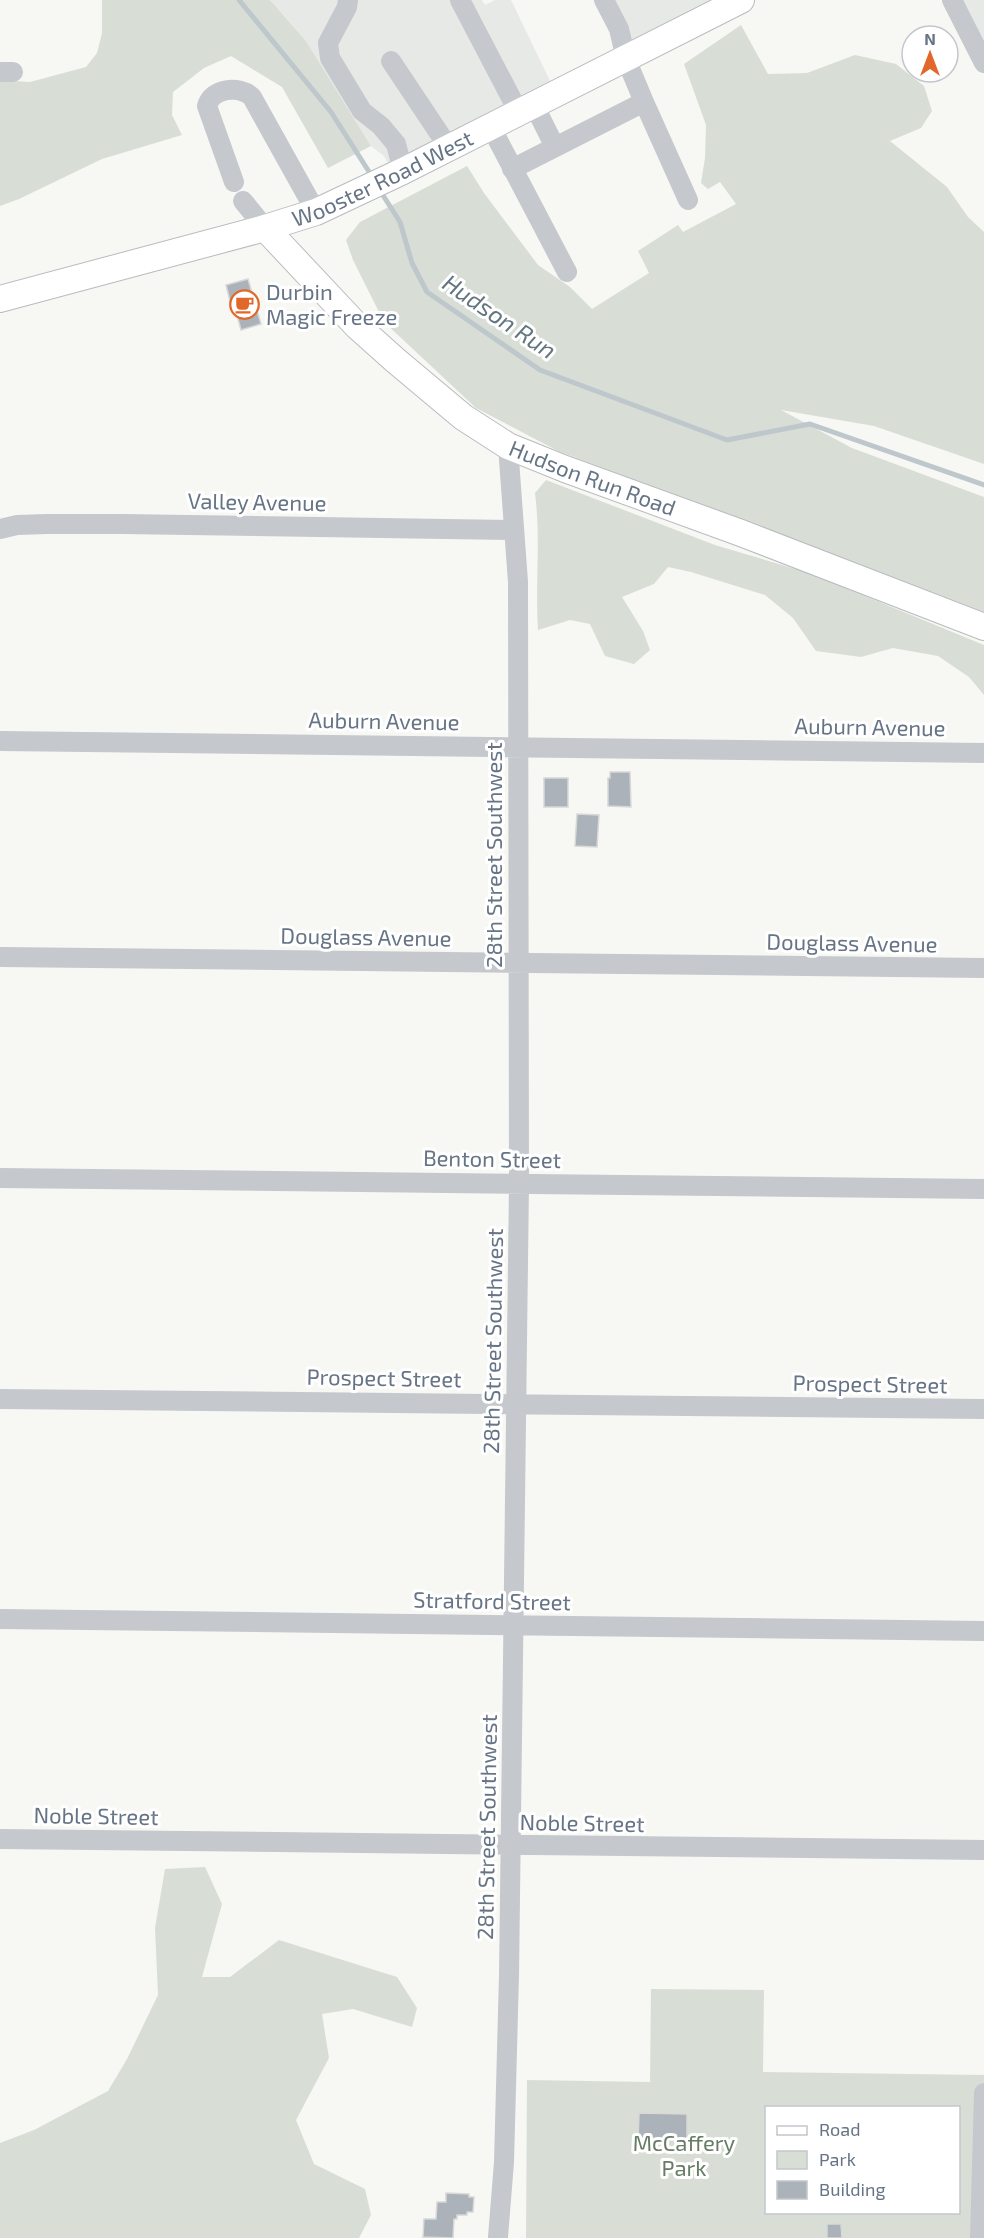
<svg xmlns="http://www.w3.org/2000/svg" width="984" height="2238" viewBox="0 0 984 2238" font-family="'Exo 2',sans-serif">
	<rect width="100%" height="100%" fill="#f7f7f4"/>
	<path fill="#e7e9e7" d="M 270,0 L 482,0 L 485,5 L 495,0 L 511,0 L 552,85 L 389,165 L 384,156 L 371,146 L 306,41 Z
		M 608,0 L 733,0 L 628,56 Z
		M 956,0 L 984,0 L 984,42 Z"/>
	<path fill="#d8ded5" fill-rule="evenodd" d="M 102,0 L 270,0 L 306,41 L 371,146 L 328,168 L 282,87 L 231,56 L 204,68 L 173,92 L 172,115 L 182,135 L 102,159 L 19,199 L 0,206 L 0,80 L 30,82 L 86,67 L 97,53 L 102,33 Z
		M 741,25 L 768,74 L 807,73 L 855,55 L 896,64 L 924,86 L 932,111 L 921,128 L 890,141 L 947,187 L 968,217 L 984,232 L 984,464 L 874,426 L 781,410 L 852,448 L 984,497 L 984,616 L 764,529 L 558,451 L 476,408 L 384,322 L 353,260 L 346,240 L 360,222 L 467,166 L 484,193 L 538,265 L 570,287 L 592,309 L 649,273 L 638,251 L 678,225 L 683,232 L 736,204 L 720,182 L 708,189 L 701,183 L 705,158 L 706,125 L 684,64 Z
		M 546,480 L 715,545 L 809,573 L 984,645 L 984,695 L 969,677 L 938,656 L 893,648 L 861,657 L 816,651 L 793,618 L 765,595 L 691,572 L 668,567 L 654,584 L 622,597 L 643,631 L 650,650 L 634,664 L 605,656 L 590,624 L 570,620 L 538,630 C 535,584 541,539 535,493 Z
		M 205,1867 L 222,1904 L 202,1977 L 230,1977 L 279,1940 L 397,1977 L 417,2008 L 412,2027 L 353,2009 L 322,2014 L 329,2058 L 296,2120 L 314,2164 L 365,2189 L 371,2215 L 359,2238 L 0,2238 L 0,2143 L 34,2130 L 108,2091 L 127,2059 L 158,1995 L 155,1928 L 165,1869 Z
		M 651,1989 L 764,1990 L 763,2072 L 984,2075 L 984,2238 L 526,2238 L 527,2080 L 650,2082 ZM 766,2108 L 958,2108 L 958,2212 L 766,2212 Z"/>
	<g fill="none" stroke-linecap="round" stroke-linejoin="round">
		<path stroke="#bdc7cc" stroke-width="5" d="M 239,0 L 331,112 L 373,178
			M 379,189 L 400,222 L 412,263 L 427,292 L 540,370 L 727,440 L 810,424 L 984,485"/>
	</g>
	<path fill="#abb2b9" stroke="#d8d9d6" stroke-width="1.5" d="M 248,279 L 261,324 L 241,330 L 234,304 L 231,305 L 226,285 Z
		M 610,772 L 630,772 L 631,807 L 608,806 L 608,778 L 610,778 Z
		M 544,778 L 568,778 L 568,807 L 544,807 Z
		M 577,814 L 599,815 L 597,847 L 575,846 Z
		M 639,2113 L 687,2114 L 687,2142 L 638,2141 Z
		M 446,2193 L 469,2194 L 469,2197 L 474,2197 L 473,2212 L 467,2212 L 467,2215 L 457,2215 L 457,2219 L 454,2219 L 453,2238 L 423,2237 L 424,2219 L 436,2219 L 437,2202 L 446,2202 Z
		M 827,2224 L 841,2224 L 842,2238 L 827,2238 Z"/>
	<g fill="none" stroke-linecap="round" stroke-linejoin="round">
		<defs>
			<g id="major">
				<path id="s1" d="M 265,228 L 357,326 L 395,360 L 463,417 L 508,446 L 565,469 L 741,533 L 984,627"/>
				<path id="s2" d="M 0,299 L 265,228 L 316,212 L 403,171 L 741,0"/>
			</g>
		</defs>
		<use href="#major" stroke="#b8bbc0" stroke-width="28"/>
		<path stroke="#c5c8cc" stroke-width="20" d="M 348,0 L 347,7 L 328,43 L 330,58 L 362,111 L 381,126 L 396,144 L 403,171
			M 460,0 L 519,113
			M 604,0 L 619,29 L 626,59 L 644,102 L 688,200
			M 952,0 L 984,63
			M 391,61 L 449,148
			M 0,72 L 13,72
			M 534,105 L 555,147
			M 491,127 L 567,272
			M 512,169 L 644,102
			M 234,182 L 207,106 C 212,88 239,85 252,97 L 316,212
			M 243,201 L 265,228
			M 0,529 L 17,525 L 47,524 L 122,524 L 514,530
			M 0,741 L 984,753
			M 0,957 L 984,968
			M 0,1178 L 984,1189
			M 0,1399 L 984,1409
			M 0,1619 L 984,1631
			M 0,1839 L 984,1850
			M 498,2237 L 504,2162 L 509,1976 L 519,1183 L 518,582 L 508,446
			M 980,2238 L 984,2093"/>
		<use href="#major" stroke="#fff" stroke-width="26"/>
	</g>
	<defs>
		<symbol id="cafe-ring" viewBox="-11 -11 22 22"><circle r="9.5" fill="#fff" stroke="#e1682a" stroke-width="1.5"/><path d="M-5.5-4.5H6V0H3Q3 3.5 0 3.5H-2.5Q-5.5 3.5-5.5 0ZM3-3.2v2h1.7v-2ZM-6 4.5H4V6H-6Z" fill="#e1682a"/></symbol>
	</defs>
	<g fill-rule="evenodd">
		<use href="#cafe-ring" x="228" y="288" width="33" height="33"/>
	</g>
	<g text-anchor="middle" stroke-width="6" stroke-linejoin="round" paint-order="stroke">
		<g font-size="22" fill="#667485" stroke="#fff">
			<text dy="8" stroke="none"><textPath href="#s2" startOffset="402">Wooster Road West</textPath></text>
			<text dy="8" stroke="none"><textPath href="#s1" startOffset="418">Hudson Run Road</textPath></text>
			<text transform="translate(257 502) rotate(1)" y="8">Valley Avenue</text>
			<text transform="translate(384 721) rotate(1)" y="8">Auburn Avenue</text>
			<text transform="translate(870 727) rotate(1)" y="8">Auburn Avenue</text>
			<text transform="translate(494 855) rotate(-90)" y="8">28th Street Southwest</text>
			<text transform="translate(366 937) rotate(1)" y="8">Douglass Avenue</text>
			<text transform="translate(852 943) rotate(1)" y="8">Douglass Avenue</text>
			<text transform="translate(492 1159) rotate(1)" y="8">Benton Street</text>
			<text transform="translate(493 1341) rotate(-89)" y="8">28th Street Southwest</text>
			<text transform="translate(384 1378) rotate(1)" y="8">Prospect Street</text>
			<text transform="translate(870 1384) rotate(1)" y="8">Prospect Street</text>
			<text transform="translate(492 1601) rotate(1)" y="8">Stratford Street</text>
			<text transform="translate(96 1816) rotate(1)" y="8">Noble Street</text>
			<text transform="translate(582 1823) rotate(1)" y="8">Noble Street</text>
			<text transform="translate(487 1827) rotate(-89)" y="8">28th Street Southwest</text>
		</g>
		<g font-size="22" fill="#667485" stroke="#fff" text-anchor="start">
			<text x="266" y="300">Durbin<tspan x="266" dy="25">Magic Freeze</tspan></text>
		</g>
		<g font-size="22" fill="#677c65" stroke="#fff">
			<text x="684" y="2151">McCaffery<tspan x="684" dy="25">Park</tspan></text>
		</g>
		<g font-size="24" font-style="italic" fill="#627581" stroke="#fff">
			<text transform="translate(499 317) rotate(34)" y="8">Hudson Run</text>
		</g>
	</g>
	<rect x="765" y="2106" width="195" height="108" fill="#ffffff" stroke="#c2c7ce" stroke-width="1.5"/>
	<rect x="777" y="2126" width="30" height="9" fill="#ffffff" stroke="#c2c7ce" stroke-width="1.5"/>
	<text x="819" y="2136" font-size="18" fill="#667485">Road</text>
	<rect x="777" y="2151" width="30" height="18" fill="#d8ded5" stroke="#c2c7ce" stroke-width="1.5"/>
	<text x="819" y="2166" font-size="18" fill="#667485">Park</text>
	<rect x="777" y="2181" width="30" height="18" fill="#abb2b9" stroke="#c2c7ce" stroke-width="1.5"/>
	<text x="819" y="2196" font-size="18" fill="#667485">Building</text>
	<g transform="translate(930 54)"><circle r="28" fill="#ffffff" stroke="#c2c7ce" stroke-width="1.5"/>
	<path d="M0-4.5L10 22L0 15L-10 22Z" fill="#e1682a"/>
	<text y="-9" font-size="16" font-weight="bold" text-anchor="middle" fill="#667485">N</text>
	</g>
</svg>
